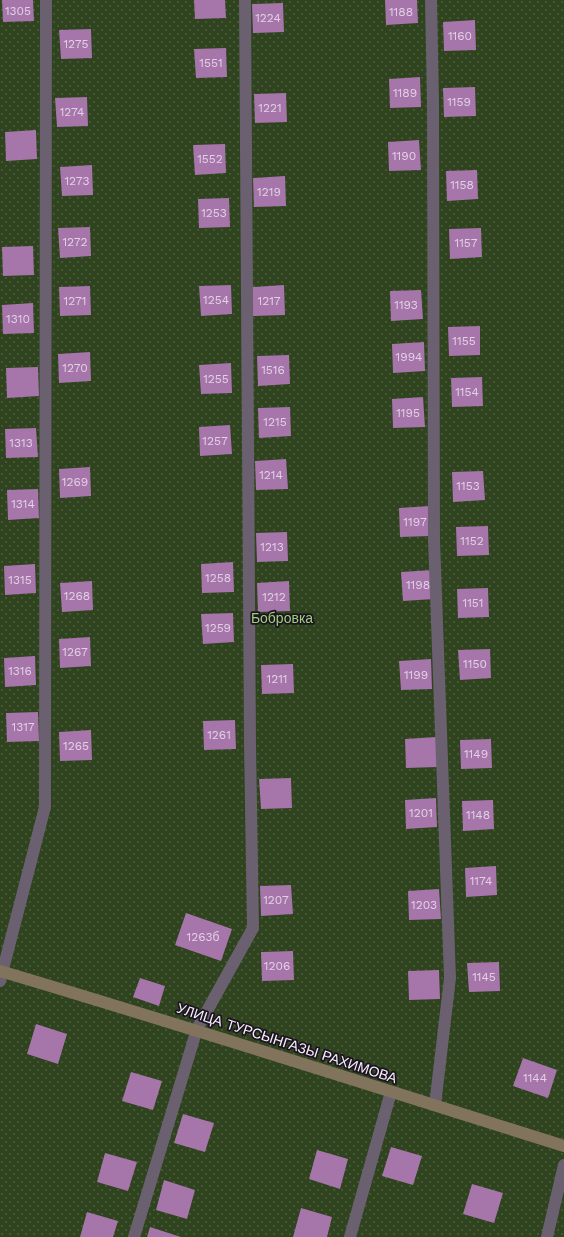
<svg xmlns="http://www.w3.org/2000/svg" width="564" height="1237" viewBox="0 0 564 1237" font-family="'Work Sans',sans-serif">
	<defs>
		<pattern id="garden-dots" width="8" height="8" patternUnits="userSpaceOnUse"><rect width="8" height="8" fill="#2e431e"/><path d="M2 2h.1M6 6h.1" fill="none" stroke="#4d5e3f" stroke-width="1.8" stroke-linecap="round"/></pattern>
	</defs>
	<rect width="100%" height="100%" fill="#261e2a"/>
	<path fill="url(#garden-dots)" d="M 0,0 L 564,0 L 564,1237 L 0,1237 Z"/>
	<path fill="#a675aa" d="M 2,0 L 33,0 L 34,21 L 3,22 Z
		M 194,0 L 225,0 L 226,18 L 195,19 Z
		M 385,0 L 417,0 L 418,23 L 386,25 Z
		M 283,3 L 284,32 L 253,33 L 252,4 Z
		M 475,20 L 476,50 L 444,51 L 443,22 Z
		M 91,29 L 92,58 L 61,59 L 59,30 Z
		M 226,48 L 227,77 L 196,78 L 194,49 Z
		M 420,77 L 421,107 L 390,108 L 389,79 Z
		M 475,87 L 476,116 L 444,117 L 443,88 Z
		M 286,93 L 287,122 L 255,123 L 254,94 Z
		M 87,97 L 88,126 L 57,127 L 55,98 Z
		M 36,130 L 37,159 L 6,161 L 5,132 Z
		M 419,140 L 421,170 L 389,171 L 388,142 Z
		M 225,144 L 226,173 L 195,175 L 193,145 Z
		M 92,165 L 93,195 L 62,196 L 60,167 Z
		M 477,170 L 478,199 L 447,201 L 446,171 Z
		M 285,176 L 286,206 L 254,207 L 253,178 Z
		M 229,198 L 230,227 L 199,228 L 198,199 Z
		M 90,227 L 91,256 L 60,258 L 58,228 Z
		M 481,228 L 482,257 L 450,259 L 449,229 Z
		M 33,246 L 34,275 L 3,276 L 2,247 Z
		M 231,285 L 232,314 L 201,316 L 199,286 Z
		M 284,285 L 285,315 L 253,316 L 252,287 Z
		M 90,286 L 91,315 L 60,316 L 59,287 Z
		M 421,290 L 423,319 L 391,321 L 390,291 Z
		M 33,303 L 34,333 L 3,334 L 2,305 Z
		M 480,326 L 480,355 L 449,356 L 448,327 Z
		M 424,342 L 425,371 L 393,373 L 392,344 Z
		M 90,352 L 91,381 L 59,383 L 58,354 Z
		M 289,355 L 290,384 L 258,386 L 257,356 Z
		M 231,363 L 232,393 L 201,394 L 199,365 Z
		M 38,367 L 39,396 L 7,398 L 6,368 Z
		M 482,377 L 483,406 L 452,407 L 451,378 Z
		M 423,397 L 425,427 L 393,428 L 392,399 Z
		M 290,407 L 291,436 L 259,438 L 258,408 Z
		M 230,425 L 232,454 L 200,456 L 199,427 Z
		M 36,428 L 38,457 L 6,458 L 5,429 Z
		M 286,459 L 288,489 L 256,490 L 255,461 Z
		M 90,467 L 91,496 L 60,498 L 59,469 Z
		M 483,471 L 485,500 L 453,502 L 452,472 Z
		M 38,489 L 39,518 L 8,520 L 7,490 Z
		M 430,506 L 431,536 L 400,537 L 399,508 Z
		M 488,526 L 489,555 L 457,556 L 456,527 Z
		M 287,532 L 288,561 L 257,562 L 256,533 Z
		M 233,562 L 234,592 L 202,593 L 201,564 Z
		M 35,564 L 36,593 L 5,595 L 4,566 Z
		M 433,570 L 434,599 L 403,601 L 401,572 Z
		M 92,581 L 93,610 L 62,612 L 60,583 Z
		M 289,581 L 290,611 L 258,612 L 257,583 Z
		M 488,588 L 489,617 L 458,618 L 457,589 Z
		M 233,613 L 234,642 L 203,644 L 201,614 Z
		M 90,637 L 91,666 L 60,668 L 59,639 Z
		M 490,649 L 491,678 L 460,680 L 458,650 Z
		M 35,656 L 36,685 L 5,687 L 4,658 Z
		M 431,659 L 432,689 L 401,690 L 399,661 Z
		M 293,664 L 294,693 L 262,694 L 261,665 Z
		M 38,712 L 39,741 L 7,742 L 6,713 Z
		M 235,720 L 236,749 L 204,750 L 203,721 Z
		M 91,730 L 92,760 L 60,761 L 59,732 Z
		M 436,737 L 438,767 L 406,768 L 405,739 Z
		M 491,739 L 492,768 L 461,769 L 460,740 Z
		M 291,778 L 292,808 L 261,809 L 259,779 Z
		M 436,798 L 437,827 L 406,829 L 405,800 Z
		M 493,800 L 494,829 L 463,831 L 462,801 Z
		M 496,866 L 497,895 L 466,897 L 465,868 Z
		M 291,885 L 293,914 L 261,916 L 260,886 Z
		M 439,889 L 441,919 L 409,920 L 408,891 Z
		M 186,913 L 232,929 L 221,961 L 175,945 Z
		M 293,951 L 294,980 L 262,981 L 261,952 Z
		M 499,962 L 500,991 L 469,992 L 467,963 Z
		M 439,970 L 440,999 L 409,1000 L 408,971 Z
		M 140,978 L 165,986 L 159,1006 L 133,997 Z
		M 36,1024 L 67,1034 L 58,1064 L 27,1054 Z
		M 523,1058 L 557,1070 L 548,1098 L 513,1086 Z
		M 131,1072 L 162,1081 L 153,1110 L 122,1101 Z
		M 183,1114 L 214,1123 L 205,1152 L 174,1143 Z
		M 391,1147 L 422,1156 L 413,1185 L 382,1176 Z
		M 317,1150 L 348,1159 L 340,1189 L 309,1179 Z
		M 105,1153 L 137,1162 L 128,1191 L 97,1182 Z
		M 164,1180 L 195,1190 L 187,1219 L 156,1210 Z
		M 472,1184 L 503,1193 L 494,1223 L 463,1214 Z
		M 301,1208 L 332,1217 L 327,1237 L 293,1237 Z
		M 87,1212 L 118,1221 L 113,1237 L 80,1237 Z
		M 150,1227 L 181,1237 L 147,1237 Z"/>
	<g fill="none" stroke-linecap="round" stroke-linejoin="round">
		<path stroke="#6a606f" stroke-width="12" d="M 431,0 L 433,101 L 434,540 L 450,978 L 435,1105
			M 0,981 L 45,807 L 46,0
			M 134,1237 L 197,1029 L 253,928 L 250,744 L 245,0
			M 350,1237 L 391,1092
			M 547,1237 L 564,1165"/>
		<path stroke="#82735d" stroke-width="12" d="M 0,971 C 189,1027 376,1087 564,1146"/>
	</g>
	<g text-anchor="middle" stroke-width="3.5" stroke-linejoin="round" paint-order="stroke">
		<g font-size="12" fill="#e2d1e5">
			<text x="18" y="15">1305</text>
			<text x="401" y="16">1188</text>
			<text x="268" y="22">1224</text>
			<text x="460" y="40">1160</text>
			<text x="76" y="48">1275</text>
			<text x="211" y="67">1551</text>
			<text x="405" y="97">1189</text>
			<text x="459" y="106">1159</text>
			<text x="270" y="112">1221</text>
			<text x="72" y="116">1274</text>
			<text x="404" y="160">1190</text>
			<text x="210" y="163">1552</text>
			<text x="77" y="185">1273</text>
			<text x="462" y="189">1158</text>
			<text x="269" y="196">1219</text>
			<text x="214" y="217">1253</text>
			<text x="75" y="246">1272</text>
			<text x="466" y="247">1157</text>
			<text x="216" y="304">1254</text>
			<text x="75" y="305">1271</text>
			<text x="269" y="305">1217</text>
			<text x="406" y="309">1193</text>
			<text x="18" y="323">1310</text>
			<text x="464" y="345">1155</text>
			<text x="409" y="361">1994</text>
			<text x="75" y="372">1270</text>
			<text x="273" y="374">1516</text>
			<text x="216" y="383">1255</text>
			<text x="467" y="396">1154</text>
			<text x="408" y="417">1195</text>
			<text x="275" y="426">1215</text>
			<text x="215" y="445">1257</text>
			<text x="21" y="447">1313</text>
			<text x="271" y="479">1214</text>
			<text x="75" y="486">1269</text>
			<text x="468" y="490">1153</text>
			<text x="23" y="508">1314</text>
			<text x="415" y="526">1197</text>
			<text x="472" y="545">1152</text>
			<text x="272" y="551">1213</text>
			<text x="218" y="582">1258</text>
			<text x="20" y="584">1315</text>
			<text x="418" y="589">1198</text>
			<text x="77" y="600">1268</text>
			<text x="274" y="601">1212</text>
			<text x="473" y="607">1151</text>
			<text x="218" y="632">1259</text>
			<text x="75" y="656">1267</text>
			<text x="475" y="668">1150</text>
			<text x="20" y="675">1316</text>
			<text x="416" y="679">1199</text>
			<text x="277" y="683">1211</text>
			<text x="23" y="731">1317</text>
			<text x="219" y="739">1261</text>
			<text x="76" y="750">1265</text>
			<text x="476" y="758">1149</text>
			<text x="421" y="817">1201</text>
			<text x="478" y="819">1148</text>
			<text x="481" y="885">1174</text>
			<text x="276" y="904">1207</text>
			<text x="424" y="909">1203</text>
			<text x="203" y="941">1263б</text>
			<text x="277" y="970">1206</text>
			<text x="484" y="981">1145</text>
			<text x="535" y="1082">1144</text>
		</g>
		<g font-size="14" fill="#9dcf79" stroke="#1d1421">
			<text x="282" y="623">Бобровка</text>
		</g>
		<g font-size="14" fill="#f6f0f9" stroke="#1d1421">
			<text transform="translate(287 1043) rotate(18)" y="5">УЛИЦА ТУРСЫНГАЗЫ РАХИМОВА</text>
		</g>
	</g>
</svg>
